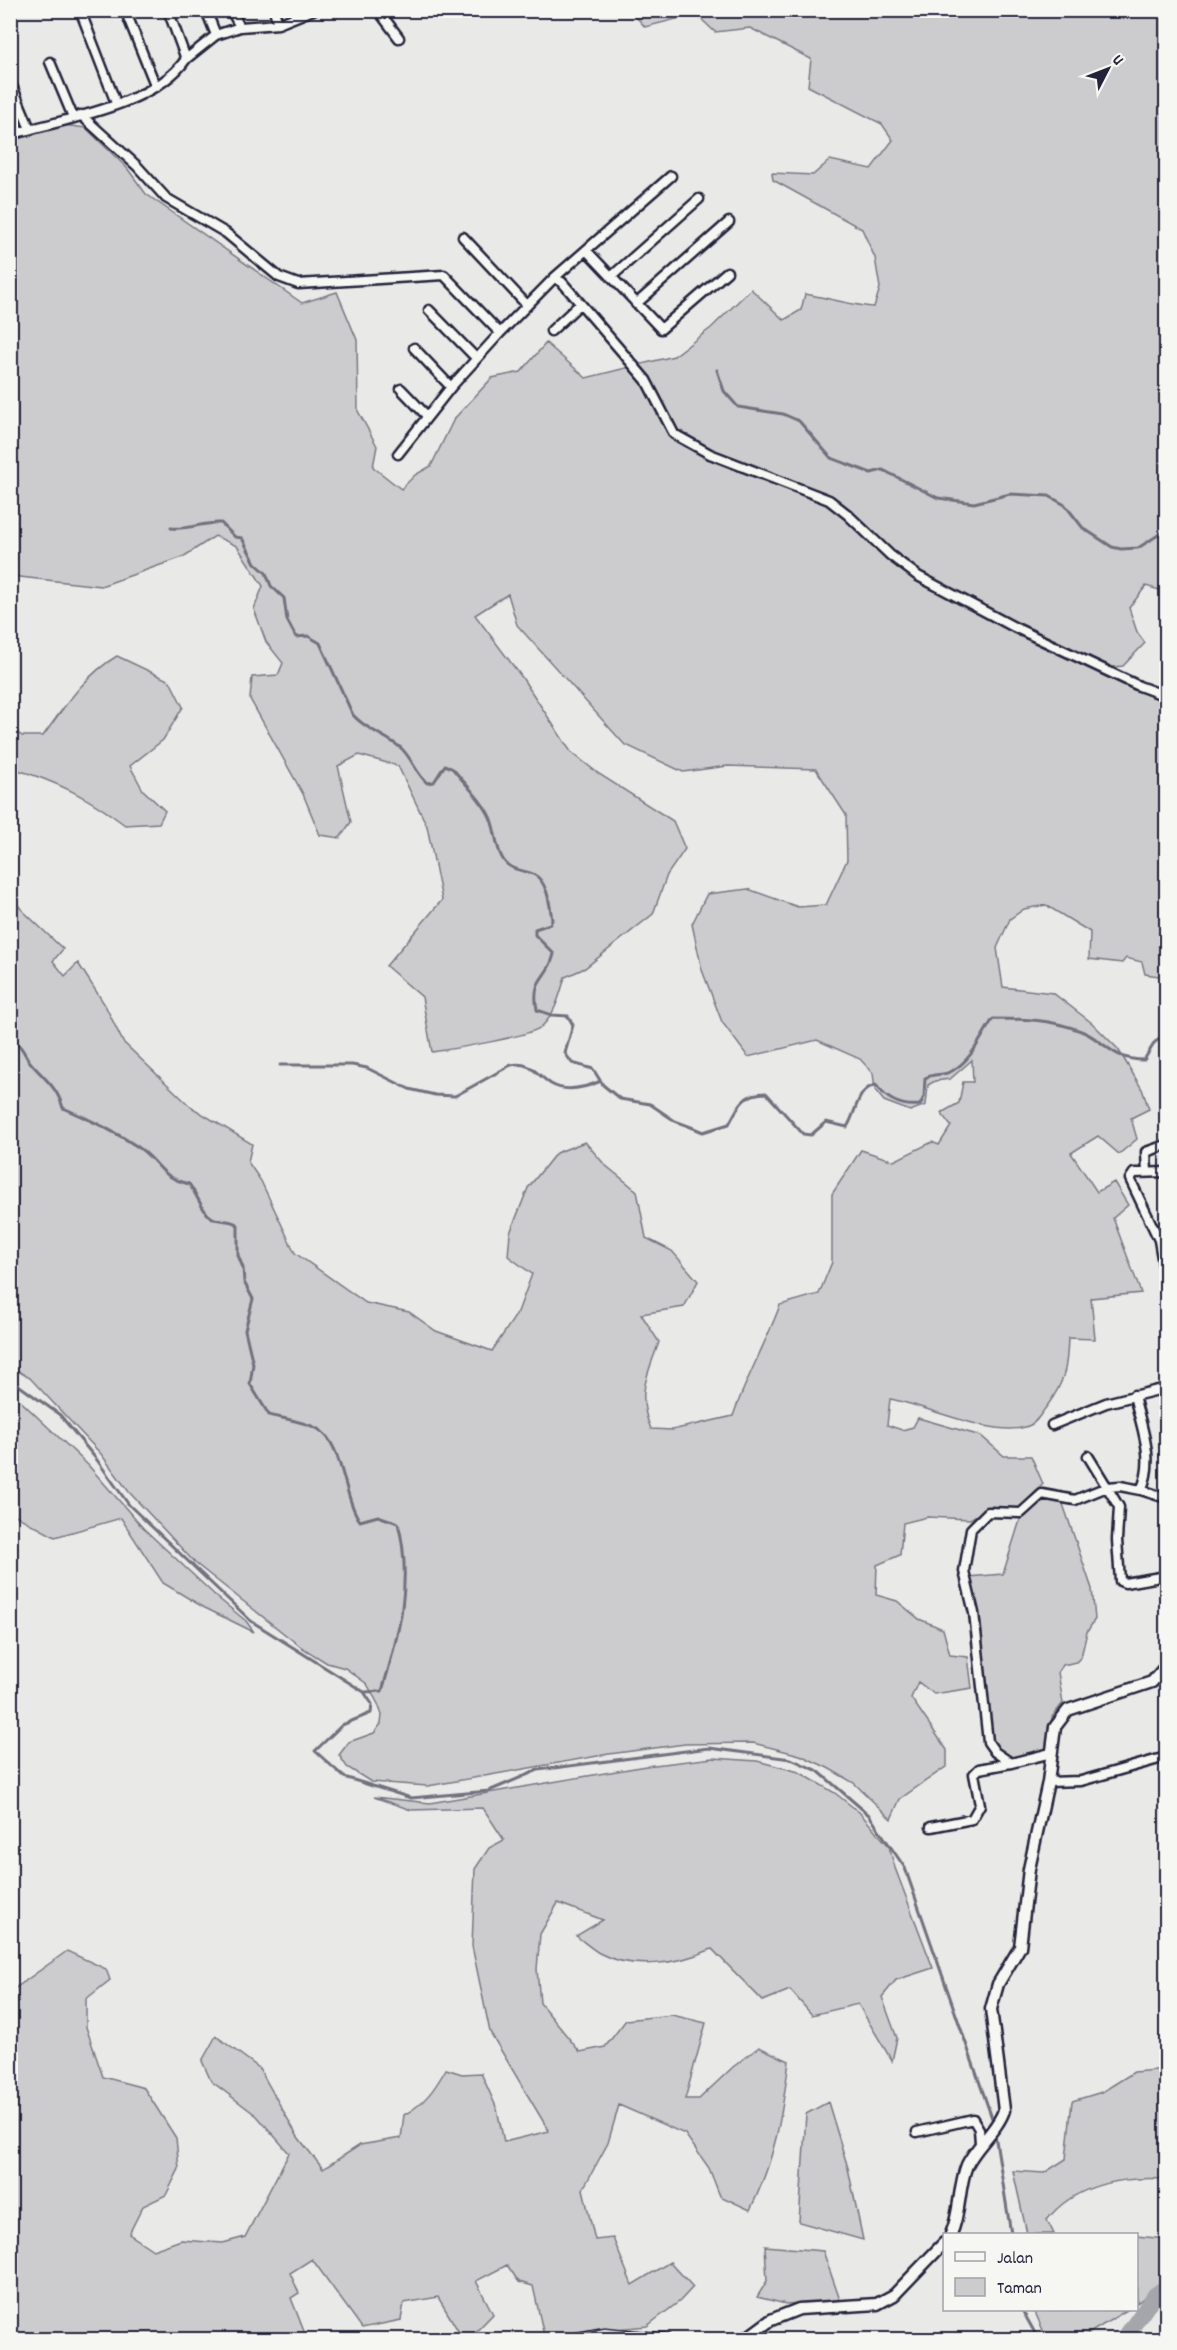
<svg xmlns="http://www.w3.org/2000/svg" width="1177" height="2350" viewBox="0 0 1177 2350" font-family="Dekko,sans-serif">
	<rect width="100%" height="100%" fill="#e9e9e7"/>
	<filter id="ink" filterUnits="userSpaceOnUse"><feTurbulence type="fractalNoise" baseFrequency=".0167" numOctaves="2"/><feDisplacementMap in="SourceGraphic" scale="12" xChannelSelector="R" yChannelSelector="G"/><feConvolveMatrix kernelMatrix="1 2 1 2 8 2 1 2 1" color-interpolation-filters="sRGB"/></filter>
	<g filter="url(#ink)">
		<path fill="#ccccce" stroke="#777784" stroke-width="1.5" d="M 631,11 L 1166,11 L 1166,592 L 1146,586 L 1129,608 L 1137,632 L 1145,643 L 1123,666 L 1114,667 L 1111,677 L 1166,702 L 1166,977 L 1145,974 L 1142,962 L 1126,958 L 1122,963 L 1089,959 L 1090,932 L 1046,905 L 1024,909 L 1010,919 L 997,948 L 1003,987 L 1053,993 L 1092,1023 L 1118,1049 L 1142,1089 L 1149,1109 L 1131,1118 L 1137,1139 L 1119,1154 L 1098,1136 L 1071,1153 L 1097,1192 L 1114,1182 L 1128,1205 L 1113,1218 L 1141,1293 L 1091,1298 L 1095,1339 L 1068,1338 C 1067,1367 1065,1382 1047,1406 C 1041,1413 1037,1423 1028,1426 C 996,1439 925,1405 890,1399 L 887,1425 L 902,1430 L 913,1427 L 918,1418 L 981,1436 L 1004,1456 L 1031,1456 L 1043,1484 L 1019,1509 L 991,1507 L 970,1519 L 927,1517 L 903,1523 L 900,1555 L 877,1565 L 876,1595 L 897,1601 L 919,1619 L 943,1629 L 950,1655 L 968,1657 L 972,1688 L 934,1694 L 918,1682 L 911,1698 L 947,1750 L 947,1766 L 900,1799 L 891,1819 L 854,1783 L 828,1768 L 800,1755 L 753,1743 L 685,1744 L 609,1754 L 428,1786 L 371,1782 L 347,1767 L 339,1755 L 349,1742 L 374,1733 L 381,1724 L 382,1715 L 378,1704 L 367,1684 L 345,1668 L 327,1663 L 301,1647 L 195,1563 L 129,1492 L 101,1454 L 30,1378 L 11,1367 L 10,895 L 22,910 L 63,949 L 53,961 L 65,976 L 78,963 L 105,1005 L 123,1042 L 191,1107 L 252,1144 L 248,1162 L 261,1181 L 295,1253 L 366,1303 L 409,1312 L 436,1331 L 492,1351 L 518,1312 L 532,1274 L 508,1256 L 510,1233 L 528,1188 L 556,1153 L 585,1142 L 605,1165 L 637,1191 L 646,1238 L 672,1251 L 698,1281 L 684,1307 L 641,1314 L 659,1342 C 647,1376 636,1394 651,1429 L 672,1430 L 733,1416 C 746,1378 766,1343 780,1305 L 819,1294 L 832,1262 L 832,1194 L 861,1150 L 894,1161 L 932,1142 L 939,1145 L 951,1126 L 941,1113 L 959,1103 L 963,1082 L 973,1082 L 972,1060 L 950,1079 L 935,1081 L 928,1085 L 926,1105 L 910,1111 L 884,1101 L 875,1090 L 873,1073 L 860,1059 L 817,1040 L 748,1057 L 722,1022 L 702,970 L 692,924 L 707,894 L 748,889 L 798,907 L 826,905 L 847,860 L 846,815 L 816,769 L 728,766 L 683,772 L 624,744 L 517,625 L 508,594 L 475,615 L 521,676 L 571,752 L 599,774 L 673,821 L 685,849 L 667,875 L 653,914 L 585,968 L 565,977 C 560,994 555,1015 541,1027 C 528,1037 452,1049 432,1052 L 422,997 L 386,966 L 442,900 L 427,826 L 398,766 L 359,755 L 338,766 L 351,822 L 340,838 L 320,835 L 303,794 L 250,699 L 252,677 L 278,675 L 283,663 L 266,642 L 254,609 L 263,586 L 237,546 L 215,536 L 183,557 L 101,586 L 11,576 L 11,141 L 63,125 L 86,128 L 127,168 L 146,194 L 302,303 L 337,292 L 357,340 L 358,411 L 377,446 L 373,467 L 401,489 L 415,475 L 431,466 L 454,419 L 492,378 L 521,372 L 546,343 L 586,378 L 674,356 L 711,328 L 751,289 L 784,320 L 801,310 L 805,294 C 829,298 851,305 874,307 L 880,288 L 875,258 L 862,229 L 773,180 L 772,173 L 813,175 L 830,160 L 871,169 L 893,140 L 882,124 L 808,86 L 811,59 L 750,28 L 715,32 L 696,14 L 645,27 Z
			M 117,656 L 170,681 L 183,707 L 163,740 L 130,766 L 143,790 L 165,811 L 159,823 L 125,825 C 88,797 56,781 11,768 L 11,728 L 22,736 L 43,736 C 65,706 85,675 117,656 Z
			M 11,1392 L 88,1465 L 143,1528 L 218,1598 L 246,1621 L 254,1632 L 203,1607 L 163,1583 L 121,1518 L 55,1537 L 18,1517 L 11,1511 Z
			M 1043,1497 L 1063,1504 L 1092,1589 L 1095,1619 L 1087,1632 L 1081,1657 L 1076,1662 L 1063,1665 L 1058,1672 L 1063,1703 L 1052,1717 L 1048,1750 L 1009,1758 L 992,1742 L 978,1612 L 968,1577 L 1003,1574 L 1021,1517 Z
			M 713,1758 L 757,1761 L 799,1772 L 835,1793 L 859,1812 L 889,1846 L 895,1868 L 933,1968 L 896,1980 L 882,1997 L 897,2038 L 892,2061 L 858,2004 L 812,2015 L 790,1990 L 763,2001 L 712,1949 C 678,1964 633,1971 599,1953 C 591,1948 583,1941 576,1936 L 603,1920 L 558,1903 L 540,1934 L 537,1969 L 540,2003 L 580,2052 L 605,2047 L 626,2020 L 672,2015 L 706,2023 L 685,2099 L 699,2099 L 733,2067 L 759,2047 L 789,2061 C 782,2115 775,2160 750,2210 L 720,2196 L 709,2168 L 685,2134 L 619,2105 L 608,2143 L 583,2189 L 595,2240 L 613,2238 L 632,2285 L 670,2262 L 693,2287 L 680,2301 L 647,2326 L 544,2336 L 533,2286 L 519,2282 L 507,2265 L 476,2281 L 493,2314 L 468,2340 L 463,2339 L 438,2297 L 404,2303 L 401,2320 L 362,2328 L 312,2259 L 290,2273 L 299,2293 L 291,2298 L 307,2339 L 11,2339 L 10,2218 L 14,2215 L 10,2199 L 10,1992 L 67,1951 L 106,1969 L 110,1980 L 86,1999 L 86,2027 L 103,2077 L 144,2088 L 176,2138 L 179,2169 L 166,2195 L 143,2206 L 129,2234 L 153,2250 L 181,2240 L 223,2243 L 245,2237 L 289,2153 L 257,2116 L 211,2081 L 202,2061 L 216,2036 L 259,2068 L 298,2137 L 323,2169 L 360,2145 L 401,2138 L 404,2115 C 425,2103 434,2090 446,2069 L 462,2074 L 481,2073 L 497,2109 L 504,2142 L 549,2131 L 490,2032 L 472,1946 L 475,1869 L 489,1848 L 504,1840 L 483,1808 L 411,1810 L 374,1797 L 430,1803 L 646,1766 Z
			M 1166,2069 L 1166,2179 C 1124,2176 1074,2184 1047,2220 L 1054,2234 L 1027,2234 L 1013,2171 L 1044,2173 L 1066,2159 L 1072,2101 L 1102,2092 L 1134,2072 Z
			M 828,2102 L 848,2168 L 863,2240 L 799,2222 L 806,2114 Z
			M 1136,2236 L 1166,2239 L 1166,2281 L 1137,2303 Z
			M 765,2246 L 823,2251 L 840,2300 L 786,2304 L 757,2297 L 767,2281 Z
			M 1034,2310 L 1127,2310 L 1080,2339 L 1047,2339 Z"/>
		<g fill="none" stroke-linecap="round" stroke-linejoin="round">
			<path stroke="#71717f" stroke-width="3" d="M 717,370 L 724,391 L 738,407 L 783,414 L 799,421 L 831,458 L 871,473 L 883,470 L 938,498 L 974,503 L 1010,494 L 1049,496 L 1065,505 L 1083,528 L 1112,547 L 1121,549 L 1138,548 L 1166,530
				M 171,528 C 189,530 203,522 221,523 L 235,537 L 242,538 L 255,563 L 266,573 L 271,586 L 284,598 L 287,620 L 296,637 L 308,636 L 320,643 L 353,715 C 366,730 385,735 401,748 C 411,757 416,773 427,783 L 434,782 L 445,765 L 453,769 C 464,783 479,797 488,813 C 497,828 494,847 504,861 C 511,871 524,870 533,874 C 548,881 550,906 552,920 L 550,924 L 535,929 L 535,935 L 554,954 C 548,980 531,976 537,1010 L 552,1015 L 568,1016 L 573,1025 L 565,1053 L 572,1063 L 593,1069 L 603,1085 L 620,1099 L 650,1104 L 675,1121 L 691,1127 L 703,1132 L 729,1124 C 739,1106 743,1093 766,1093 L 803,1134 L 811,1135 L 826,1122 L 847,1127 C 857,1112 856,1089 876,1085 C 886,1099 901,1107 920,1105 L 924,1097 L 925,1078 C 934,1073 944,1076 952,1071 C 972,1060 980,1038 993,1019 C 1025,1019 1050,1019 1081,1031 C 1105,1040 1111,1060 1144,1060 L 1155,1042 L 1166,1035
				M 10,1031 L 15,1033 L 16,1043 C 24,1048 24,1055 30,1062 C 43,1078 57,1086 63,1108 C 89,1119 114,1131 138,1147 C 161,1163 159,1177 189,1184 C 197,1194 203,1215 215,1219 C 225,1222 230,1219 238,1225 L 238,1255 L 243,1268 L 244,1282 L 253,1299 L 245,1330 L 253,1364 L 250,1384 L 269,1415 C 284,1419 304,1421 318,1429 C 343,1443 343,1497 360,1521 L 378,1516 L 398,1523 C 413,1581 399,1635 382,1691 L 365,1692
				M 280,1065 L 352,1065 L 367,1068 L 409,1089 L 435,1095 L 455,1096 L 511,1065 C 531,1061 536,1074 551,1084 C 566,1093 587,1087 601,1081
				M 10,1379 L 60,1415 L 97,1460 L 129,1505 L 251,1621 L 364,1692 L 372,1704 L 371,1713 L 342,1725 L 315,1751 L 344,1777 L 411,1798 L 489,1791 L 538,1770 L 709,1748 L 791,1759 L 818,1771 L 869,1815 L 905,1868 L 994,2124
				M 995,2134 L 1011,2234
				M 1022,2310 L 1039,2340"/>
			<path stroke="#a5a5ac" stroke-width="16" d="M 1123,2340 L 1155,2295 L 1166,2287"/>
			<defs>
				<path id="minor" d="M 80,10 L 116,103
					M 125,10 L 156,87
					M 206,10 L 216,35
					M 378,10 L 399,38
					M 278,24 L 313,10
					M 240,27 L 278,24 L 274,10
					M 186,59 L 216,35 L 240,27 L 231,10
					M 50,62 L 73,117
					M 10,81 L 30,129
					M 81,115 L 137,166 L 166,198 L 226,233 L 279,277 L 298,284 L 444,275 L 500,333 L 554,278 L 562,282 L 646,380 L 674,434 L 710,454 L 829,500 L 847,514 L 890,555 L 918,576 L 1014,627 L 1139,686 L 1166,696
					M 10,135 C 63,119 154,106 186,59 L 168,10
					M 463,237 L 526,304
					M 586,250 L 661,329 L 727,272
					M 611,277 L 699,199
					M 554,278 L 671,176
					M 636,304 L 729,222
					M 429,310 L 476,358
					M 551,331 L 580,304
					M 414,348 L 451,387
					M 401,389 L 427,416
					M 398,454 L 451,387 L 500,333
					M 1147,1172 L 1146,1152 L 1166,1145
					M 1166,1172 L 1134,1173 L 1130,1179 L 1159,1240 L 1166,1282
					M 1052,1425 L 1106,1403 L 1166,1388
					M 1088,1456 L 1107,1487 L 1120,1486 L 1141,1490 C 1156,1460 1141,1427 1134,1395
					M 1141,1490 L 1166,1498
					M 1051,1753 L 1011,1763 L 995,1752 L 988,1742 L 974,1613 L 964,1571 L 971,1529 L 988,1512 L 1021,1513 L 1042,1494 L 1075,1500 L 1107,1487 L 1119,1507 L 1117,1540 L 1120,1581 L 1125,1583 L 1166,1576
					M 1048,1782 L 1081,1781 L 1166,1757
					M 931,1827 L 972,1819 L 980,1805 L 974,1774 L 979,1769 L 1011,1763
					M 917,2132 L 973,2119 L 979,2129 L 980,2143"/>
				<path id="tertiary" d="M 951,2234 C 961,2212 958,2187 967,2165 C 976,2146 999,2128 1004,2110 L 991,2009 L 998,1984 L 1020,1947 L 1029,1869 L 1048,1782 L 1055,1727 L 1068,1710 L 1152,1682 L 1166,1666
					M 572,2340 L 605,2334 L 666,2340
					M 744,2340 L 771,2320 L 799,2309 L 877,2304 L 894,2295 L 944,2243"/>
			</defs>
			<use href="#minor" stroke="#22223b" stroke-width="13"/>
			<use href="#tertiary" stroke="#22223b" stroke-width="15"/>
			<use href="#minor" stroke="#f6f6f2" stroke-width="8"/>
			<use href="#tertiary" stroke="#f6f6f2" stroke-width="10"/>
		</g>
	</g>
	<rect width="1177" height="2350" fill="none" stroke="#f6f6f2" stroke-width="36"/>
	<rect x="18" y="18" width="1141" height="2314" fill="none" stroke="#22223b" stroke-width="2" filter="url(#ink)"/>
	<rect x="943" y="2233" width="195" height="78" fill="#f6f6f2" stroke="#a1a1a9" stroke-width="1.5"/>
	<rect x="955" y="2252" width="30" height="9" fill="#f6f6f2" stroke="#a1a1a9" stroke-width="1.5"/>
	<text x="997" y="2263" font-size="18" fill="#22223b">Jalan</text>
	<rect x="955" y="2278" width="30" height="18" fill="#ccccce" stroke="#a1a1a9" stroke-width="1.5"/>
	<text x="997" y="2293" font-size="18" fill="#22223b">Taman</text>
	<g transform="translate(1108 69) rotate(48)" stroke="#f6f6f2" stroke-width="4.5" paint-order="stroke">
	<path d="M0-4.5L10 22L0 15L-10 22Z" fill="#22223b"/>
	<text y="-9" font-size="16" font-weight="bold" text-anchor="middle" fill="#22223b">U</text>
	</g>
</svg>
